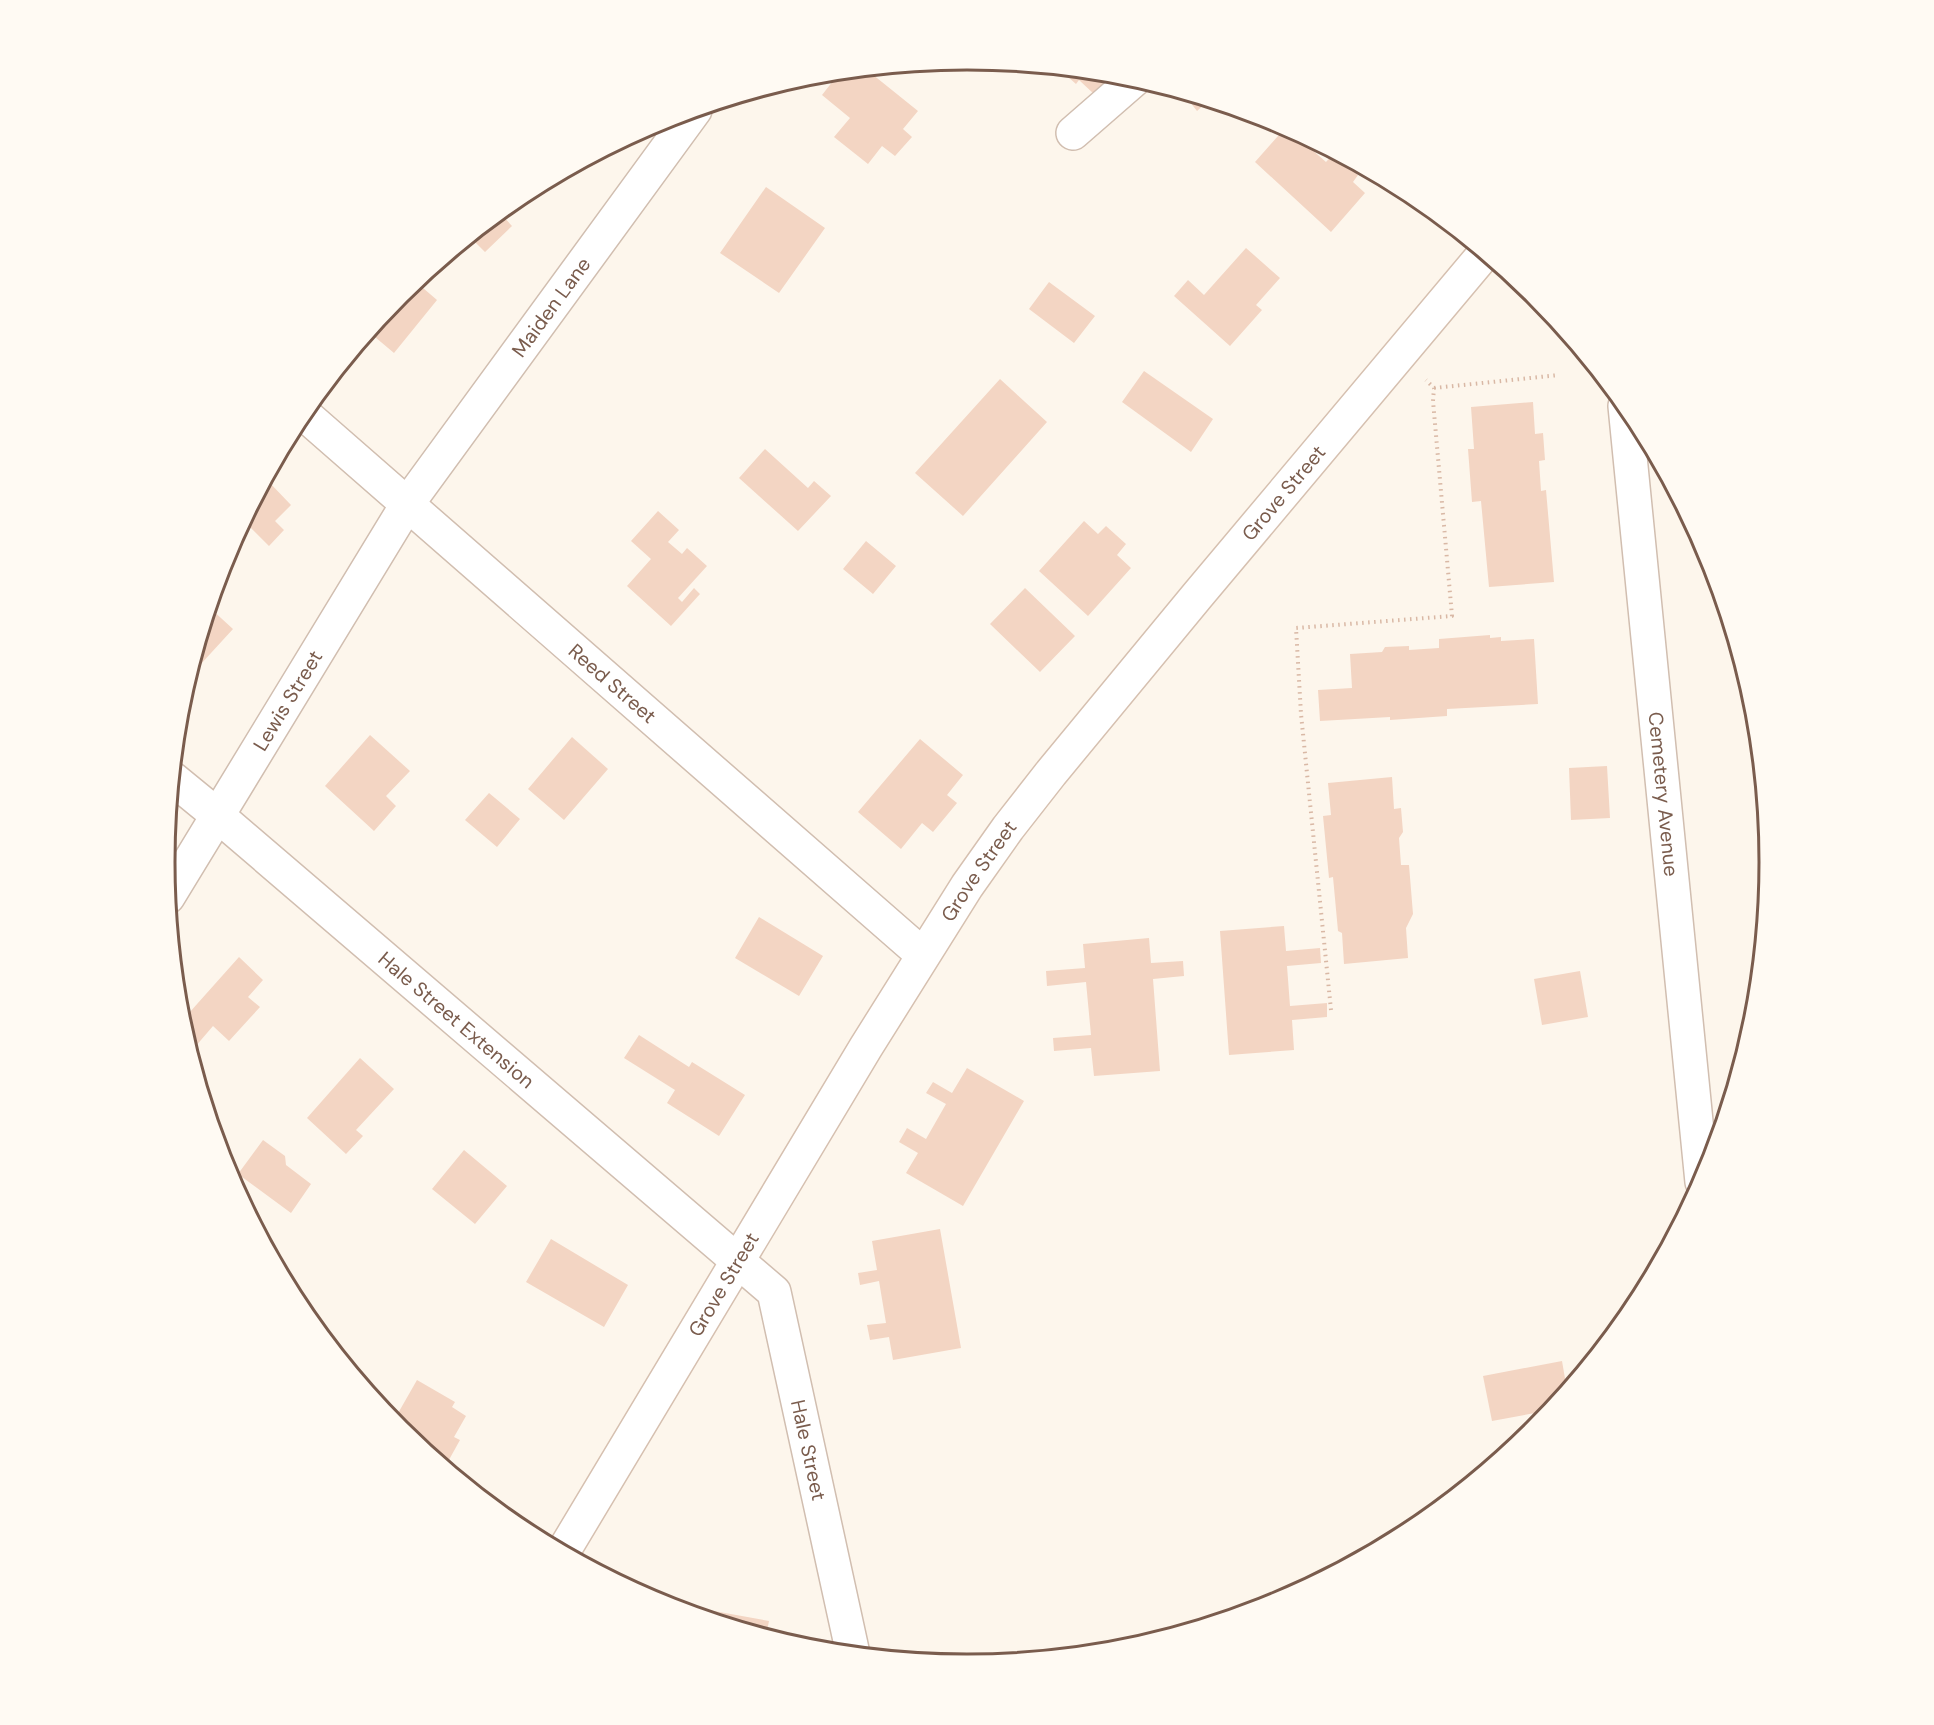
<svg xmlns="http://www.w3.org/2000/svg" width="1934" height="1725" viewBox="0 0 1934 1725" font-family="'DM Sans',sans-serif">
	<rect width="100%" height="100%" fill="#fdf6ec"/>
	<path fill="#f3d5c3" d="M 1059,69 L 1113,74 L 1095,95 L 1079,80 L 1076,84 Z
		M 867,70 L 918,111 L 903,129 L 912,137 L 895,156 L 882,146 L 868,164 L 834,137 L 850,118 L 822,95 L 840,72 Z
		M 1183,93 L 1208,101 L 1197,111 Z
		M 1286,127 L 1326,162 L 1334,153 L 1358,175 L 1353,182 L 1365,193 L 1331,232 L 1255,162 Z
		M 766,187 L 825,228 L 779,293 L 720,253 Z
		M 500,213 L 512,226 L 485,252 L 470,237 Z
		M 1246,248 L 1280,278 L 1256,305 L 1262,310 L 1230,346 L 1174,296 L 1188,280 L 1204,295 Z
		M 416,282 L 437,300 L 394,353 L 369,332 L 400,295 Z
		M 1049,282 L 1095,316 L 1074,343 L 1029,309 Z
		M 1144,371 L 1213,419 L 1191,452 L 1122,402 Z
		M 1000,379 L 1047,422 L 963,516 L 915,473 Z
		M 1533,402 L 1535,434 L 1543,433 L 1545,460 L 1539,461 L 1541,491 L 1546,490 L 1554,582 L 1489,587 L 1481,501 L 1472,502 L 1468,449 L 1474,449 L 1471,407 Z
		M 765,449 L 808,488 L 814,481 L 831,496 L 798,531 L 739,478 Z
		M 267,480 L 291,505 L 275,521 L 284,530 L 269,546 L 244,521 Z
		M 658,511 L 679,530 L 668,542 L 682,554 L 687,548 L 707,566 L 678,598 L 682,602 L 694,588 L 700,594 L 671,626 L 627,586 L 651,559 L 631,541 Z
		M 1084,521 L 1098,534 L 1106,526 L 1126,544 L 1117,555 L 1131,568 L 1088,616 L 1039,571 Z
		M 866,541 L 896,566 L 873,594 L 843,569 Z
		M 1025,588 L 1075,636 L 1040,672 L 990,624 Z
		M 210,608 L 233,629 L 200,665 L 194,659 Z
		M 1490,635 L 1490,638 L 1501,637 L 1501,641 L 1534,639 L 1538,704 L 1447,709 L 1447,716 L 1390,720 L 1390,717 L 1320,721 L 1318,690 L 1352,688 L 1350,654 L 1382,652 L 1385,647 L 1409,646 L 1409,650 L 1439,648 L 1439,639 Z
		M 370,735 L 410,771 L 386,796 L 396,806 L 374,831 L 325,786 Z
		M 572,737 L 608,769 L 564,820 L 528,789 Z
		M 920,739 L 963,775 L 947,795 L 957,803 L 933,832 L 922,823 L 901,849 L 858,812 Z
		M 1607,766 L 1610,818 L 1571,820 L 1569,768 Z
		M 1392,777 L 1394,809 L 1401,808 L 1403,832 L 1399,838 L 1401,865 L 1409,865 L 1413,914 L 1406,928 L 1408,958 L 1344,964 L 1342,933 L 1338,931 L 1333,877 L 1329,878 L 1323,816 L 1331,815 L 1328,783 Z
		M 489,793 L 520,819 L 497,847 L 465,820 Z
		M 1766,832 L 1769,863 L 1767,890 L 1763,890 L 1760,833 Z
		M 759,917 L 823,956 L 799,996 L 735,958 Z
		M 1284,926 L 1286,951 L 1320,948 L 1321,963 L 1287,966 L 1290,1006 L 1327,1003 L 1327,1017 L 1292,1020 L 1294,1050 L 1229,1055 L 1220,931 Z
		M 1149,938 L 1151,963 L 1183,961 L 1184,976 L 1153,979 L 1160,1071 L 1094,1076 L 1091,1048 L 1054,1051 L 1053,1038 L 1091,1035 L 1086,982 L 1047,986 L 1046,971 L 1085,968 L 1083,944 Z
		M 239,957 L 263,980 L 248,997 L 260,1007 L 229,1041 L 213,1026 L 195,1047 L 186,1039 L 181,1022 Z
		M 1580,971 L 1588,1017 L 1542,1025 L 1534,979 Z
		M 639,1035 L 689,1067 L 692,1062 L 745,1095 L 719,1136 L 667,1103 L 675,1090 L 624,1058 Z
		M 360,1058 L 394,1089 L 356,1130 L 363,1136 L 346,1154 L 307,1118 Z
		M 967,1068 L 1024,1101 L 963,1206 L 906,1173 L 918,1153 L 899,1142 L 907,1128 L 926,1139 L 946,1104 L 926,1093 L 933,1082 L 952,1093 Z
		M 263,1140 L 285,1156 L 286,1165 L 311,1184 L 291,1213 L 238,1174 Z
		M 464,1150 L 507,1186 L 475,1224 L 432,1189 Z
		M 940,1229 L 961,1348 L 893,1360 L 889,1337 L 870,1340 L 867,1325 L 886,1323 L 879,1281 L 860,1285 L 858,1273 L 877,1270 L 872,1241 Z
		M 551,1239 L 628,1285 L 604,1327 L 526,1282 Z
		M 1562,1361 L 1567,1390 L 1551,1410 L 1492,1421 L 1483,1376 Z
		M 417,1380 L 455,1402 L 452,1407 L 466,1416 L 454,1437 L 460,1440 L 445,1467 L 399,1430 L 393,1422 Z
		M 653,1600 L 769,1621 L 766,1636 L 660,1604 Z"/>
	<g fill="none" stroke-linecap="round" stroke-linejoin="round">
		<defs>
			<g id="street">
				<path d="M 1073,133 L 1135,79"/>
				<path id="s1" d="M 1625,406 L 1702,1182"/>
				<path id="s2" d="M 303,413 L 923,955"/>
				<path id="s3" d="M 173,779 L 217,815 L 774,1292 L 853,1654"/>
				<path id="s4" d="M 168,897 L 408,503 L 695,110"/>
			</g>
			<g id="secondary">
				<path id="s5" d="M 563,1552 L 866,1047 L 967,886 L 1008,828 L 1051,773 L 1197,596 L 1484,254"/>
			</g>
		</defs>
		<use href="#street" stroke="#d1beb0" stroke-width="36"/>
		<use href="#secondary" stroke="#d6c0b0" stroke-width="36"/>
		<path stroke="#d9b8a5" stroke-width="4" stroke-dasharray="1.5 4.5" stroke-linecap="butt" d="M 1434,388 L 1559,375
			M 1331,1010 L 1301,714 L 1296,628 L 1452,616 L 1433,401 L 1434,388 L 1426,380"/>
		<use href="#street" stroke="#fff" stroke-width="33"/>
		<use href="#secondary" stroke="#fff" stroke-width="33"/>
	</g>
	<g text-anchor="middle" stroke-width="4.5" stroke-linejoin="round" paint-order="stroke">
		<g font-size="20" fill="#7a5c4d" stroke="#fffaf3">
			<text dy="7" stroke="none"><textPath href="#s4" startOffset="704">Maiden Lane</textPath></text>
			<text dy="7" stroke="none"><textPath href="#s5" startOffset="1284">Grove Street</textPath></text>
			<text dy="7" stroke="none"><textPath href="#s2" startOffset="411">Reed Street</textPath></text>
			<text dy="7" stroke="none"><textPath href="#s4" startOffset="230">Lewis Street</textPath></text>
			<text dy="7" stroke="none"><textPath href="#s1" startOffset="390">Cemetery Avenue</textPath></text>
			<text dy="7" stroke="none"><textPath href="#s5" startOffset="798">Grove Street</textPath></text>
			<text dy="7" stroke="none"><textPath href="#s3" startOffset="372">Hale Street Extension</textPath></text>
			<text dy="7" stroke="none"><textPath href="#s5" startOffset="312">Grove Street</textPath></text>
			<text dy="7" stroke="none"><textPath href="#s3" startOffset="952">Hale Street</textPath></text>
		</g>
	</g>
	<path d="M0 0H1934V1725H0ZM175 862a792 792 0 1 1 1584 0a792 792 0 1 1-1584 0Z" fill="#fffaf3" fill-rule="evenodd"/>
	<path fill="none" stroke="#7a5c4d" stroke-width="3" d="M175 862a792 792 0 1 1 1584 0a792 792 0 1 1-1584 0Z"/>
</svg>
